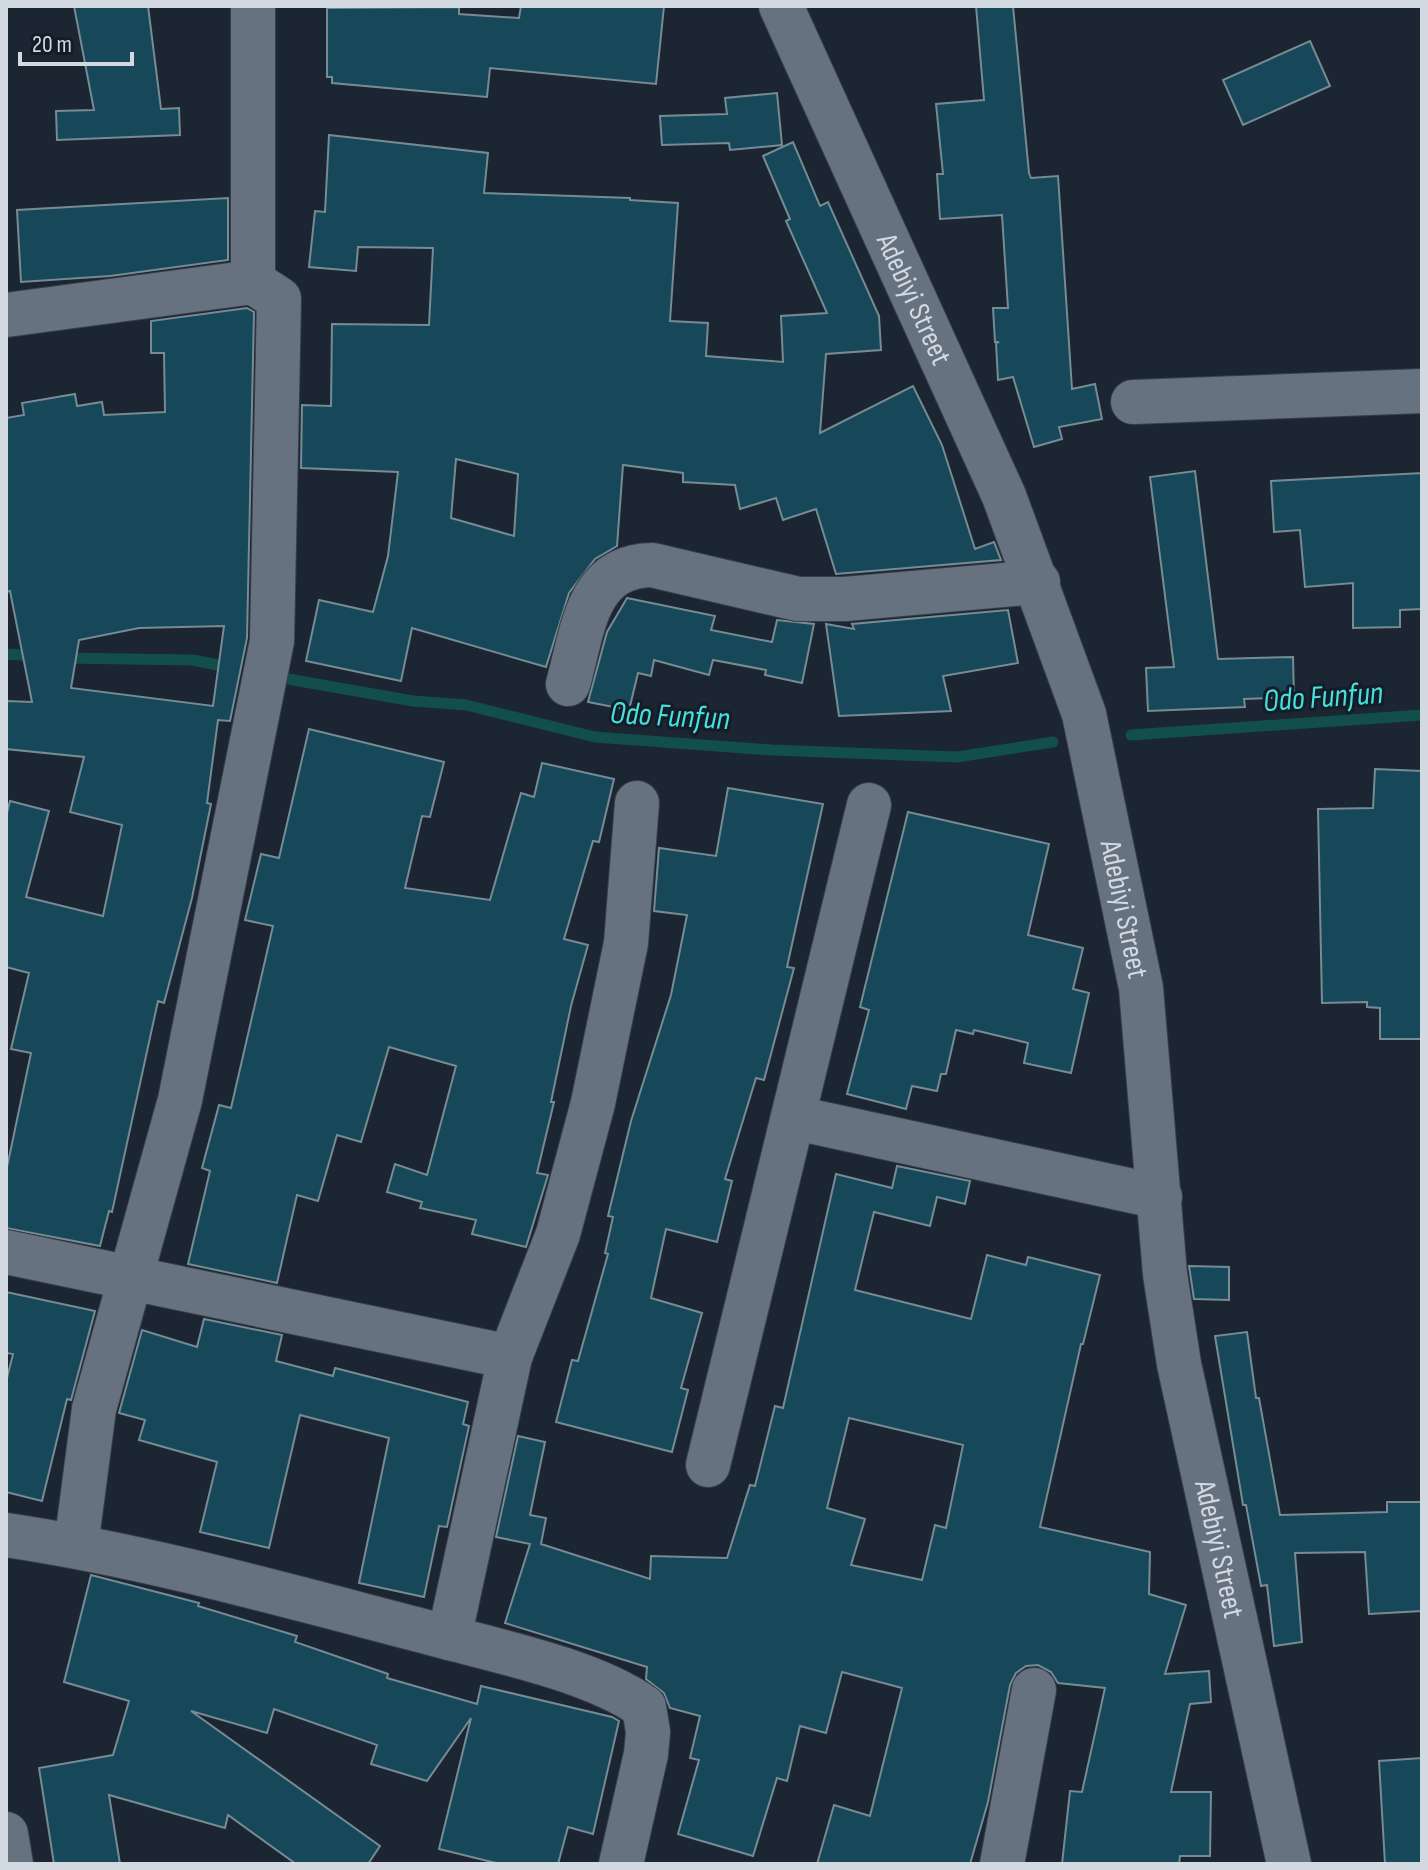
<svg xmlns="http://www.w3.org/2000/svg" width="1428" height="1870" viewBox="0 0 1428 1870" font-family="'Sofia Sans Condensed',sans-serif">
	<rect width="100%" height="100%" fill="#1c2532"/>
	<g fill="none" stroke-linecap="round" stroke-linejoin="round">
		<path stroke="#124e4b" stroke-width="11" d="M 6,654 L 37,656
			M 62,658 L 193,660 L 232,668
			M 288,679 L 413,701 L 466,705 L 595,737 L 772,750 L 957,757 L 1053,742
			M 1131,735 L 1422,715"/>
	</g>
	<path fill="#164859" stroke="#768b94" stroke-width="2" fill-rule="evenodd" d="M 74,6 L 148,6 L 161,109 L 179,108 L 180,135 L 57,140 L 56,111 L 94,110 Z
		M 521,6 L 664,6 L 656,84 L 490,68 L 487,97 L 332,83 L 332,77 L 327,77 L 327,8 L 459,7 L 459,14 L 519,18 Z
		M 976,6 L 1013,6 L 1029,173 L 1031,178 L 1058,176 L 1072,389 L 1095,384 L 1102,419 L 1059,427 L 1062,439 L 1034,447 L 1013,377 L 998,380 L 996,343 L 999,342 L 995,342 L 993,308 L 1008,308 L 1002,215 L 940,219 L 937,174 L 943,174 L 936,104 L 984,100 Z
		M 1310,41 L 1330,86 L 1243,125 L 1223,80 Z
		M 777,93 L 782,145 L 730,150 L 729,143 L 662,145 L 660,116 L 727,114 L 725,98 Z
		M 329,135 L 488,153 L 484,193 L 630,198 L 630,200 L 678,203 L 670,321 L 708,323 L 706,356 L 783,362 L 781,316 L 827,313 L 786,221 L 790,219 L 763,156 L 793,142 L 820,206 L 828,202 L 879,316 L 881,350 L 826,354 L 820,433 L 913,386 L 942,445 L 975,549 L 994,542 L 1001,560 L 836,574 L 816,509 L 783,520 L 776,498 L 740,509 L 735,485 L 683,482 L 683,473 L 623,465 L 617,546 L 595,559 L 569,593 L 546,667 L 412,628 L 401,681 L 306,661 L 319,600 L 373,612 L 388,556 L 398,472 L 301,468 L 302,405 L 331,406 L 332,324 L 429,325 L 433,248 L 358,247 L 356,271 L 309,267 L 315,211 L 325,212 ZM 456,459 L 518,474 L 514,536 L 451,518 Z
		M 228,198 L 228,260 L 110,276 L 21,282 L 17,210 Z
		M 247,308 L 254,312 L 247,638 L 230,721 L 218,720 L 207,803 L 211,804 L 192,898 L 164,1003 L 158,1001 L 112,1212 L 109,1211 L 100,1246 L 6,1228 L 6,1172 L 31,1053 L 11,1049 L 29,973 L 6,967 L 6,817 L 10,801 L 49,811 L 26,897 L 103,916 L 122,825 L 70,812 L 84,757 L 6,749 L 6,701 L 32,702 L 10,591 L 6,592 L 6,418 L 24,415 L 22,403 L 75,394 L 77,406 L 102,402 L 104,415 L 165,412 L 164,353 L 151,353 L 151,321 ZM 224,626 L 213,706 L 71,688 L 79,640 L 139,628 Z
		M 1195,471 L 1218,659 L 1293,657 L 1294,697 L 1244,699 L 1245,707 L 1148,711 L 1146,668 L 1174,667 L 1150,477 Z
		M 1422,473 L 1422,609 L 1400,610 L 1400,627 L 1353,628 L 1353,583 L 1305,587 L 1300,530 L 1274,532 L 1271,481 Z
		M 627,598 L 715,616 L 711,630 L 772,642 L 777,620 L 814,624 L 802,683 L 765,675 L 766,670 L 713,660 L 709,675 L 654,660 L 651,676 L 638,673 L 629,710 L 588,702 L 607,632 Z
		M 1008,610 L 1018,663 L 943,676 L 951,711 L 839,716 L 826,624 L 854,629 L 852,624 Z
		M 309,729 L 444,762 L 430,817 L 422,816 L 405,888 L 490,900 L 521,793 L 534,797 L 542,763 L 614,779 L 599,842 L 593,841 L 564,939 L 588,945 L 571,1006 L 551,1102 L 554,1102 L 537,1173 L 548,1175 L 526,1247 L 472,1234 L 476,1220 L 420,1208 L 422,1202 L 387,1192 L 395,1164 L 427,1175 L 456,1066 L 389,1047 L 361,1142 L 337,1135 L 318,1201 L 297,1195 L 277,1283 L 188,1264 L 210,1171 L 202,1168 L 219,1105 L 231,1108 L 273,926 L 245,920 L 261,854 L 279,858 Z
		M 1375,769 L 1422,771 L 1422,1039 L 1380,1039 L 1380,1008 L 1367,1007 L 1367,1002 L 1322,1003 L 1318,809 L 1373,808 Z
		M 728,788 L 823,804 L 787,967 L 794,968 L 764,1080 L 756,1078 L 725,1179 L 732,1181 L 717,1242 L 666,1229 L 651,1298 L 702,1313 L 681,1388 L 688,1390 L 672,1452 L 556,1422 L 572,1360 L 578,1361 L 608,1254 L 605,1253 L 613,1217 L 608,1216 L 631,1121 L 671,995 L 687,915 L 654,911 L 659,848 L 716,856 Z
		M 908,812 L 1049,844 L 1028,935 L 1083,948 L 1073,989 L 1089,993 L 1071,1073 L 1024,1063 L 1028,1043 L 974,1030 L 973,1034 L 956,1030 L 946,1074 L 941,1074 L 937,1091 L 912,1086 L 906,1109 L 847,1094 L 869,1010 L 860,1007 Z
		M 897,1166 L 970,1181 L 965,1204 L 937,1197 L 930,1226 L 874,1212 L 855,1290 L 971,1319 L 987,1255 L 1026,1265 L 1028,1257 L 1100,1275 L 1083,1344 L 1081,1344 L 1040,1527 L 1150,1552 L 1149,1594 L 1186,1605 L 1165,1674 L 1209,1671 L 1211,1702 L 1190,1704 L 1171,1792 L 1211,1792 L 1210,1856 L 1180,1856 L 1179,1864 L 1062,1864 L 1070,1791 L 1082,1792 L 1105,1688 L 1058,1683 L 1051,1672 L 1038,1665 L 1026,1666 L 1016,1673 L 1010,1685 L 988,1802 L 970,1864 L 817,1864 L 834,1805 L 870,1816 L 902,1688 L 842,1672 L 826,1733 L 800,1726 L 787,1781 L 777,1778 L 753,1856 L 678,1834 L 699,1760 L 690,1758 L 700,1716 L 670,1708 L 664,1693 L 646,1679 L 647,1667 L 505,1623 L 530,1544 L 496,1537 L 518,1436 L 545,1442 L 530,1515 L 546,1518 L 541,1544 L 650,1579 L 651,1556 L 727,1558 L 750,1485 L 755,1486 L 775,1406 L 783,1408 L 836,1174 L 892,1188 ZM 849,1418 L 963,1445 L 946,1528 L 935,1525 L 922,1580 L 851,1565 L 865,1519 L 827,1508 Z
		M 1189,1266 L 1229,1267 L 1229,1300 L 1194,1299 Z
		M 6,1292 L 95,1311 L 71,1400 L 67,1399 L 42,1501 L 6,1492 L 6,1382 L 13,1354 L 6,1353 Z
		M 204,1319 L 282,1335 L 276,1361 L 333,1376 L 335,1368 L 468,1402 L 463,1424 L 469,1426 L 447,1527 L 439,1526 L 424,1597 L 359,1583 L 389,1438 L 300,1415 L 269,1548 L 200,1532 L 217,1462 L 139,1440 L 145,1420 L 119,1413 L 142,1330 L 197,1347 Z
		M 1247,1332 L 1256,1398 L 1259,1398 L 1280,1515 L 1387,1512 L 1387,1502 L 1422,1502 L 1422,1611 L 1369,1614 L 1365,1552 L 1295,1553 L 1302,1642 L 1274,1646 L 1267,1585 L 1261,1586 L 1246,1505 L 1243,1505 L 1215,1336 Z
		M 91,1575 L 199,1603 L 198,1606 L 297,1636 L 295,1642 L 388,1674 L 387,1678 L 477,1704 L 481,1686 L 612,1717 L 619,1721 L 593,1834 L 568,1827 L 558,1864 L 500,1864 L 439,1849 L 471,1718 L 427,1781 L 371,1764 L 377,1745 L 274,1709 L 267,1733 L 191,1711 L 380,1846 L 368,1864 L 296,1864 L 228,1815 L 225,1828 L 109,1795 L 120,1864 L 54,1864 L 39,1768 L 113,1755 L 129,1701 L 64,1682 Z
		M 1422,1758 L 1422,1864 L 1385,1864 L 1379,1761 Z"/>
	<g fill="none" stroke-linecap="round" stroke-linejoin="round">
		<defs>
			<g id="minor">
				<path id="s1" d="M 781,6 L 1004,496 L 1084,714 L 1141,988 L 1165,1274 L 1179,1364 L 1289,1864"/>
				<path d="M 6,315 L 253,282"/>
				<path d="M 1133,402 L 1422,391"/>
				<path d="M 568,684 C 583,632 585,566 652,565 L 798,599 L 845,599 L 1038,582"/>
				<path d="M 796,1118 L 1160,1197"/>
				<path d="M 6,1252 L 510,1357"/>
				<path d="M 708,1465 L 869,805"/>
				<path d="M 6,1535 C 148,1556 288,1596 427,1632 C 492,1650 590,1669 644,1707 L 648,1732 L 646,1754 L 621,1864"/>
				<path d="M 76,1546 L 94,1409 L 180,1100 L 272,641 L 279,299 L 253,282 L 253,6"/>
				<path d="M 449,1638 L 510,1357 L 558,1234 L 593,1103 L 626,943 L 637,803"/>
				<path d="M 6,1834 L 11,1864"/>
				<path d="M 1002,1864 L 1034,1690"/>
			</g>
		</defs>
		<use href="#minor" stroke="#373f4a" stroke-width="46"/>
		<use href="#minor" stroke="#677281" stroke-width="44"/>
	</g>
	<g text-anchor="middle" stroke-width="6" stroke-linejoin="round" paint-order="stroke">
		<g font-size="30" fill="#d2d9e1" stroke="#131c28">
			<text dy="10" stroke="none"><textPath href="#s1" startOffset="322">Adebiyi Street</textPath></text>
			<text dy="10" stroke="none"><textPath href="#s1" startOffset="970">Adebiyi Street</textPath></text>
			<text dy="10" stroke="none"><textPath href="#s1" startOffset="1618">Adebiyi Street</textPath></text>
		</g>
		<g font-size="32" font-style="italic" fill="#44e2db" stroke="#131c28">
			<text transform="translate(1323 696) rotate(-4)" y="11">Odo Funfun</text>
			<text transform="translate(670 715) rotate(3)" y="11">Odo Funfun</text>
		</g>
	</g>
	<rect width="1428" height="1870" fill="none" stroke="#d2d9e1" stroke-width="16"/>
	<path d="M20 52v12h112v-12" fill="none" stroke="#d2d9e1" stroke-width="4"/>
	<text x="32" y="52" font-size="24" fill="#d2d9e1" stroke="#131c28" stroke-width="6" paint-order="stroke">20 m</text>
</svg>
